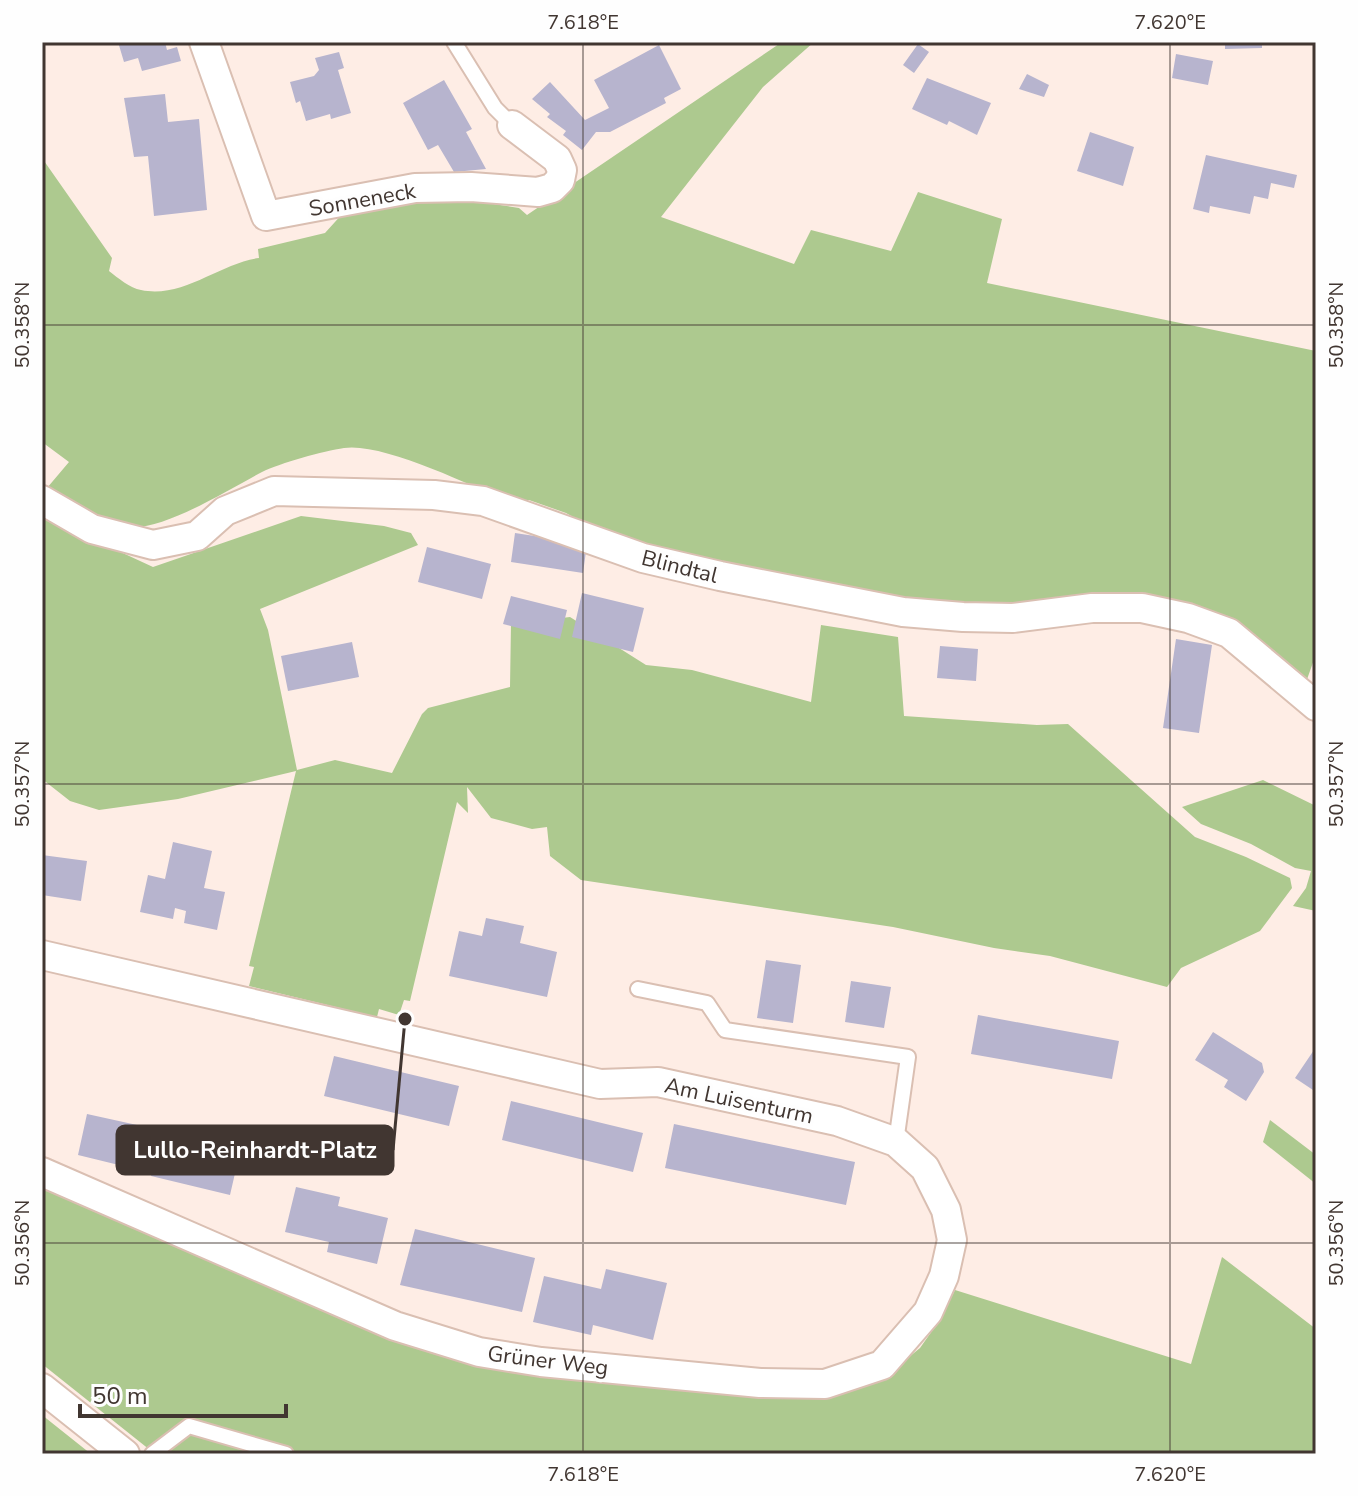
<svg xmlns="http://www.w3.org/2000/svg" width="1358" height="1496" viewBox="0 0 1358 1496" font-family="'Nunito Sans',sans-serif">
	<rect width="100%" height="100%" fill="#feede5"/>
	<path fill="#adc98f" d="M 782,42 L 814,42 L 763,87 L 661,217 L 794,264 L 811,230 L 891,251 L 918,192 L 1002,219 L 987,283 L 1316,351 L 1316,654 L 1305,685 L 1224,624 L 975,610 L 823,587 L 616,541 L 566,513 L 529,500 L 516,505 C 476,488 384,442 344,448 C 324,451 280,463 262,472 C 231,488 162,532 128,527 C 97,523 72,504 47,488 L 69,462 L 42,442 L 42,158 L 112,258 L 109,271 C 118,278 130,288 141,290 C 183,299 220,263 259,258 L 258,249 L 325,233 L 344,212 L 417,198 L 454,198 L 519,208 L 527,215 Z
		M 42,508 L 86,536 L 153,567 L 301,516 L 384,526 L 411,533 L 418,545 L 260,609 L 268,630 L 297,770 L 335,760 L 392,773 L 422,714 L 428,708 L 510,687 L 511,624 L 570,617 L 646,665 L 692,670 L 811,702 L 821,625 L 898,637 L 904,716 L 1037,725 L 1068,724 L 1195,837 L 1246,857 L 1290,878 L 1292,888 L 1260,931 L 1181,968 L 1167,987 L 1050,956 L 994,948 L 893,927 L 581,880 L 550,856 L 547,827 L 532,829 L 491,818 L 467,787 L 468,813 L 457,802 L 410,1001 L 404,1000 L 399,1015 L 379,1009 L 377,1017 L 249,986 L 254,967 L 249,966 L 296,771 L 178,799 L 99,810 L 70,801 L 42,779 Z
		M 1263,780 L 1316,806 L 1316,911 L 1293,906 L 1306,888 L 1311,871 L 1295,868 L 1251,844 L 1201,824 L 1182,807 Z
		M 1270,1120 L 1316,1155 L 1316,1184 L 1263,1142 Z
		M 42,1183 L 390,1338 L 444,1357 L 499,1369 L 750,1395 L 898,1366 L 920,1348 L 939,1321 L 955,1290 L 1191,1364 L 1222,1257 L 1316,1329 L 1316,1454 L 155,1454 L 42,1364 Z
		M 42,1414 L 42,1415 L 91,1454 L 42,1454 Z"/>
	<path fill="#b7b4ce" d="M 118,42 L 165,42 L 167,50 L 177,47 L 181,61 L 142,71 L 138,58 L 124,62 Z
		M 1225,42 L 1262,42 L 1262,48 L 1225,49 Z
		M 918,44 L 929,52 L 914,73 L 903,65 Z
		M 659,45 L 681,89 L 664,98 L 666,103 L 610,132 L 596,132 L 582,150 L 563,135 L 566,131 L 547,117 L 550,114 L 532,99 L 550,82 L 585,120 L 609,108 L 594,80 Z
		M 339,52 L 344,68 L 338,70 L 351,113 L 331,119 L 330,114 L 306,121 L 300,101 L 296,103 L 290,82 L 314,76 L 319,70 L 315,58 Z
		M 1176,54 L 1213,61 L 1208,85 L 1172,78 Z
		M 1027,74 L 1049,85 L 1044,97 L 1019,89 Z
		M 927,78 L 991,103 L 977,135 L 949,121 L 947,125 L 912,109 Z
		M 444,80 L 472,129 L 466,132 L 486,169 L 454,172 L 438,145 L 428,150 L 403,103 Z
		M 165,94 L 168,122 L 199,119 L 207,210 L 154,216 L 148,156 L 134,157 L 124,98 Z
		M 1090,132 L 1134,147 L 1123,186 L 1077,171 Z
		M 1206,155 L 1297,175 L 1294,188 L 1271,183 L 1268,199 L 1254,196 L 1250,214 L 1210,206 L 1209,213 L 1193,209 Z
		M 515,533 L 587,544 L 583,573 L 511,562 Z
		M 427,547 L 491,564 L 482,599 L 418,582 Z
		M 582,593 L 644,608 L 633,652 L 572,637 Z
		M 511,596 L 567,610 L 560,639 L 503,624 Z
		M 1176,639 L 1212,645 L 1199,733 L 1163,728 Z
		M 352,642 L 359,677 L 288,691 L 281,656 Z
		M 940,646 L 978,649 L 976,681 L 937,678 Z
		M 173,842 L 212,851 L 204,888 L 225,892 L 217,930 L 184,923 L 186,911 L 175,908 L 173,919 L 140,912 L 148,875 L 165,879 Z
		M 42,855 L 87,861 L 81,901 L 42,895 Z
		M 486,918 L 524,926 L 520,943 L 557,952 L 547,997 L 449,976 L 459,931 L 482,936 Z
		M 766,960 L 801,965 L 793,1023 L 757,1018 Z
		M 851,981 L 891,987 L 884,1028 L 845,1022 Z
		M 978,1015 L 1119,1041 L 1112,1079 L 971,1054 Z
		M 1213,1032 L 1262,1063 L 1264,1072 L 1246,1101 L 1224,1087 L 1228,1080 L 1195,1060 Z
		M 1316,1047 L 1316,1092 L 1295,1078 Z
		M 334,1056 L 459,1086 L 449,1126 L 324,1096 Z
		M 511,1101 L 643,1133 L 633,1172 L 502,1140 Z
		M 87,1114 L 137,1125 L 127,1167 L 78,1155 Z
		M 674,1124 L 855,1162 L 846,1205 L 665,1168 Z
		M 160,1139 L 239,1156 L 230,1195 L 151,1176 Z
		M 296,1187 L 340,1197 L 338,1206 L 388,1218 L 377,1264 L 327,1252 L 329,1242 L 285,1232 Z
		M 415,1229 L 535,1258 L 522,1312 L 400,1285 Z
		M 606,1269 L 667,1283 L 653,1340 L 593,1325 L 591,1335 L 533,1322 L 544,1276 L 601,1289 Z"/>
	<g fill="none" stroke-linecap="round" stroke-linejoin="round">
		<defs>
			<path id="service" d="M 454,42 L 495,108 L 512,125
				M 638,989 L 707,1003 L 725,1030 L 908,1057 L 896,1142
				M 152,1454 L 189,1426 L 286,1454"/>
			<path id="minor" d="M 204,42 L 266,216 L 415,188 L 471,187 L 538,192 L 552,188 L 560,180 L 562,170 L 557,159 L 512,125
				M 42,500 L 92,529 L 153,545 L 197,536 L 225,511 L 274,491 L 434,495 L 483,501 L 643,558 L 720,576 L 903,612 L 963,617 L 1013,618 L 1092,608 L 1142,608 L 1188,618 L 1229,633 L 1316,706
				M 42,955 L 600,1084 L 658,1082 L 837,1121 L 896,1142 L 925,1168 L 946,1210 L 952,1240 L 944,1276 L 928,1312 L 882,1365 L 825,1384 L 760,1383 L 541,1362 L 479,1352 L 395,1326 L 42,1172
				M 42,1388 L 125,1454"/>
		</defs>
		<use href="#service" stroke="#dabfb2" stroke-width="18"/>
		<use href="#minor" stroke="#dabfb2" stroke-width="32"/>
		<use href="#service" stroke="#fff" stroke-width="14"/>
		<use href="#minor" stroke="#fff" stroke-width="28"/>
	</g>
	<path fill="none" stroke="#413631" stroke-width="2" stroke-opacity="0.45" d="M 583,42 L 583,1454M 1170,42 L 1170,1454M 42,325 L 1316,325M 42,784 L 1316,784M 42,1243 L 1316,1243"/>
	<g text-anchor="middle" stroke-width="7" stroke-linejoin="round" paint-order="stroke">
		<g font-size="22" fill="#413631" stroke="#fefefe">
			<text transform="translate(362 199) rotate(-10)" y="8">Sonneneck</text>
			<text transform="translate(680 566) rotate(14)" y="8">Blindtal</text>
			<text transform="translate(739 1100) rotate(12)" y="8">Am Luisenturm</text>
			<text transform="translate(548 1360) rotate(7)" y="8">Grüner Weg</text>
		</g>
	</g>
	<path fill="none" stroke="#413631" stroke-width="3" d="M405 1019L393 1150"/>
	<circle fill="#413631" stroke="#fefefe" stroke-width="3" cx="405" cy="1019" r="8"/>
	<rect fill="#413631" stroke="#413631" stroke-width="3" x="117" y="1126" width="276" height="48" rx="8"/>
	<g font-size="24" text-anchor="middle" font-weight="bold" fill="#fff">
		<text x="255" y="1158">Lullo-Reinhardt-Platz</text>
	</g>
	<rect width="1358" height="1496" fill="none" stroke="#fefefe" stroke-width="88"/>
	<path d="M80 1404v12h206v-12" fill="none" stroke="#413631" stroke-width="4"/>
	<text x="92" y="1404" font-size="24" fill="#413631" stroke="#fefefe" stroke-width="6" paint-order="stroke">50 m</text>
	<rect x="44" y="44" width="1270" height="1408" fill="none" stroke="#413631" stroke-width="3"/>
	<g font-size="20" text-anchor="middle" fill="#413631">
		<text x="583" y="29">7.618°E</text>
		<text x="1170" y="29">7.620°E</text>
		<text transform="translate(22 325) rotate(-90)" y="7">50.358°N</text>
		<text transform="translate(1336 325) rotate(-90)" y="7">50.358°N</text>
		<text transform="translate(22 784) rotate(-90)" y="7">50.357°N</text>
		<text transform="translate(1336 784) rotate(-90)" y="7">50.357°N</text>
		<text transform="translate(22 1243) rotate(-90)" y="7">50.356°N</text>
		<text transform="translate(1336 1243) rotate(-90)" y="7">50.356°N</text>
		<text x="583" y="1481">7.618°E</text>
		<text x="1170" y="1481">7.620°E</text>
	</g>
</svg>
